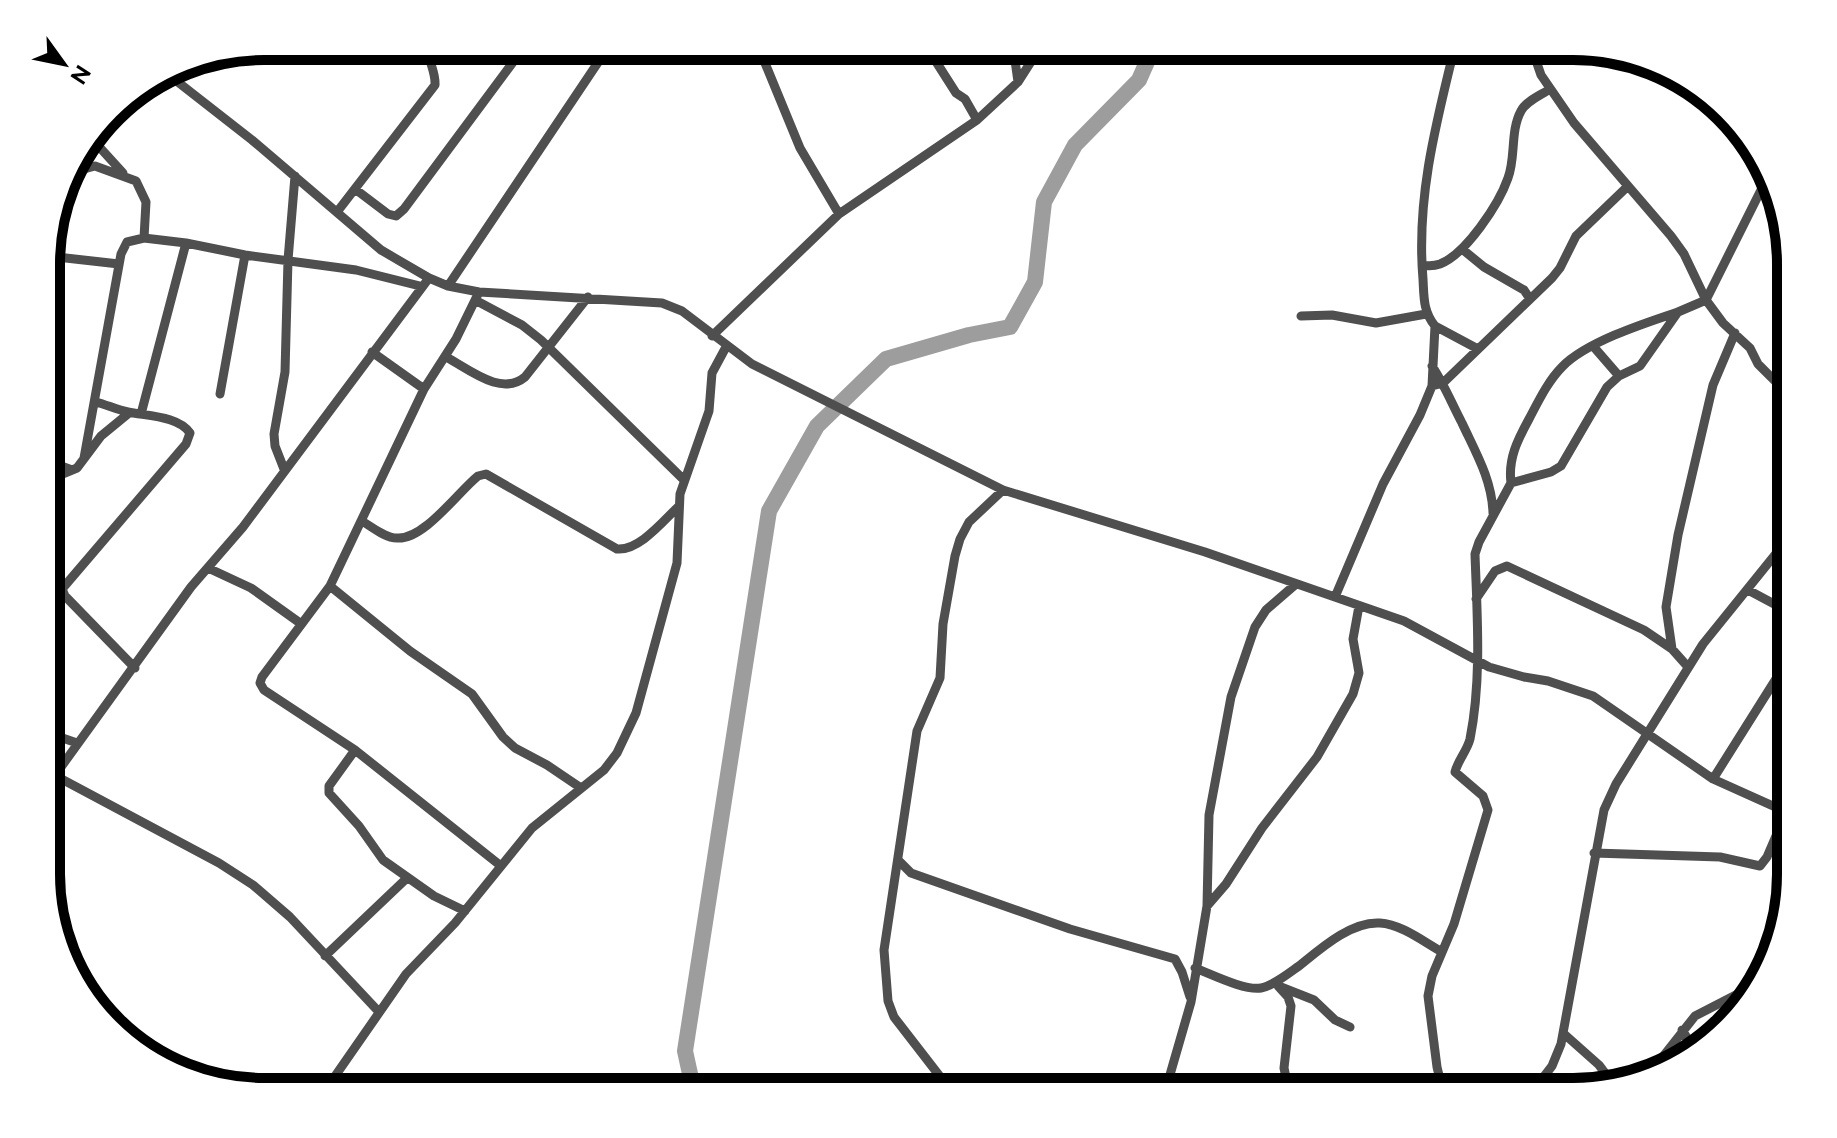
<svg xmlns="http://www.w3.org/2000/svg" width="1837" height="1138" viewBox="0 0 1837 1138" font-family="Raleway,sans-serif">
	<rect width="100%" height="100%" fill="#fff"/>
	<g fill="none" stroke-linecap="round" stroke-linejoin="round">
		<path stroke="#9d9d9d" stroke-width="16" d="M 694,1092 L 685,1051 L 769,511 L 817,426 L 886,359 L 969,335 L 1010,327 L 1035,282 L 1044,202 L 1075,145 L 1139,80 L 1154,46"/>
		<path stroke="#4f4f4f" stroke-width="9" d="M 758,46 L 800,148 L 839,214
			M 926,46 L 956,93 L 965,99 L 977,120
			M 1013,46 L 1018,82
			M 1531,46 L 1541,75 L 1574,123 L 1671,236 L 1684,254 L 1706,300 L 1723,323 L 1750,348 L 1758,364 L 1791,397
			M 165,72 L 252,140 L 381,250 L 429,278 L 448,286 L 479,292 L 662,303 L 682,311 L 752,364 L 1003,490 L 1205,552 L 1404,621 L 1489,667 L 1524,677 L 1548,681 L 1593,696 L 1713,779 L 1791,814
			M 93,140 L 123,173
			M 76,172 L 86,157 L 92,136
			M 66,174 L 95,166 L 136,181 L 146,202 L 144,238 L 186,243 L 245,255 L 356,270 L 420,286
			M 355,189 L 388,214 L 396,216 L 404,209 L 525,46
			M 337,212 L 435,85 C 436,71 427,60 428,46
			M 1462,249 L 1484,267 L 1524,290 L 1530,299
			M 48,256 L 119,264
			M 56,256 L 53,238 L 63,208 L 61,192
			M 1422,265 C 1428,266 1434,266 1440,264 C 1466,254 1499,204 1508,178 C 1516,157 1510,131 1521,111 C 1526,101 1541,95 1550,89
			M 448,286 L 609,46
			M 479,292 L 456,339 L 424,389 L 330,586 L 262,677 L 260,683 L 264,690 L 355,750 L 501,866
			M 475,300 L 522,325 L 541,340 L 683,479
			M 1301,316 L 1332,315 L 1376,323 L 1426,314
			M 1435,326 L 1478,349
			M 712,336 L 839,214 L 977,120 L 1018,82 L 1041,46
			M 1593,346 L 1619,376
			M 372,352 L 424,389
			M 446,357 C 469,369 501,397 525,377 L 588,297
			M 1432,366 C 1444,384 1452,404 1462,423 C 1476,453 1492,480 1493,513
			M 1432,386 L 1443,383 L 1552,278 L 1560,268 L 1576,236 L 1628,186
			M 220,394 L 245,255
			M 96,402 C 107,405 118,410 128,412 C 147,416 179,416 190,433 L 186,444 L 62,589 L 65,596 L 135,668
			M 141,414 L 186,243
			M 84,458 L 121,254 L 127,242 L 144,238
			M 48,461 L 72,470
			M 284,469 L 275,446 L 274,434 L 285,372 L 288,260 L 295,176
			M 48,480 L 77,468 L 101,436 L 129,413
			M 1511,483 C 1508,459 1517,441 1529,419 C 1538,402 1548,381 1562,367 C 1586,342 1645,323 1678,312
			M 362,521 C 372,527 385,538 397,538 C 424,540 458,492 478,476 L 486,474 L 617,549 C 639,551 663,521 678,507
			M 208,568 L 251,588 L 300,623
			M 330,586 L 410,651 L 472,694 L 503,737 L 515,748 L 547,765 L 581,788
			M 1748,590 L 1791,613
			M 1335,597 L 1383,484 L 1420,415 L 1432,386 L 1435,326 C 1423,311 1424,297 1423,279 C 1416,199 1436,123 1455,46
			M 1476,599 L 1495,571 L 1507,566 L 1644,630 L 1672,649 L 1688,667
			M 1672,649 L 1666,607 L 1678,535 L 1713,385 L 1735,333
			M 48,733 L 77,743
			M 355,750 L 329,786 L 329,793 L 359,826 L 383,860 L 434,896 L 465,911
			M 48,762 L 54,775 L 219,863 L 253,885 L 290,917 L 379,1012
			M 1713,779 L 1791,655
			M 48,785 L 191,587 L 243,527 L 429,278
			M 1594,853 L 1720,857 L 1760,866 L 1767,857 L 1791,801
			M 899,861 L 911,873 L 1070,929 L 1175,959 L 1182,972 L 1190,997
			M 1207,906 L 1226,884 L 1262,828 L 1317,757 L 1353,694 L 1359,673 L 1353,639 L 1359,606
			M 325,956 L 407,878
			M 1195,968 C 1211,974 1245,991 1261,988 C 1273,986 1289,973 1299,966 C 1320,949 1351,921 1380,923 C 1401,924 1424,942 1442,952
			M 1278,986 L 1288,997 L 1291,1006 L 1284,1068 L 1289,1092
			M 1281,987 L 1314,1000 L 1335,1020 L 1350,1027
			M 81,992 L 145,1056
			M 1682,1030 L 1695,1050
			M 1563,1033 L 1599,1065 L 1613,1084
			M 1650,1073 L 1695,1016 L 1759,983
			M 324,1092 L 406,974 L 455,923 L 532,828 L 604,770 L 617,753 L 636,713 L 677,563 L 680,494 L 709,411 L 712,373 L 726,347
			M 952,1092 L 894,1017 L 888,1001 L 884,950 L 917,731 L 940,678 L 943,624 L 955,556 L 960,539 L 969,522 L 1003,490
			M 1165,1092 L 1191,1002 L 1207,906 L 1209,815 L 1231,697 L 1255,627 L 1266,610 L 1296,584
			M 1443,1092 L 1437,1067 L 1428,996 L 1432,976 L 1454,924 L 1488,810 L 1483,796 L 1455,772 C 1458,760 1467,751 1470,739 C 1482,679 1477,614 1475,554 L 1479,542 L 1511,483 L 1551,472 L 1561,466 L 1607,387 L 1619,376 L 1640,366 L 1678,312 L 1706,300 L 1768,176
			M 1532,1092 L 1552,1066 L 1561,1044 L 1604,810 L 1616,784 L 1703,644 L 1791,535"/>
	</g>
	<path d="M0 0H1837V1138H0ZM264 60H1573A204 204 0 0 1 1777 264V874A204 204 0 0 1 1573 1078H264A204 204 0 0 1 60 874V264A204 204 0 0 1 264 60Z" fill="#fff" fill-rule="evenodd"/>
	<path fill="none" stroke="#000" stroke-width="10" d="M264 60H1573A204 204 0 0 1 1777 264V874A204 204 0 0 1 1573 1078H264A204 204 0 0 1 60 874V264A204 204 0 0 1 264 60Z"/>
	<g transform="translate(64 64) rotate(123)" stroke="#ffffff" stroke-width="6" paint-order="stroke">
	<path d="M0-6L14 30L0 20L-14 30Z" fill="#000000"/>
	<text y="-12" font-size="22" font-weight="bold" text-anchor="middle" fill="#000000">N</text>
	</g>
</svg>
